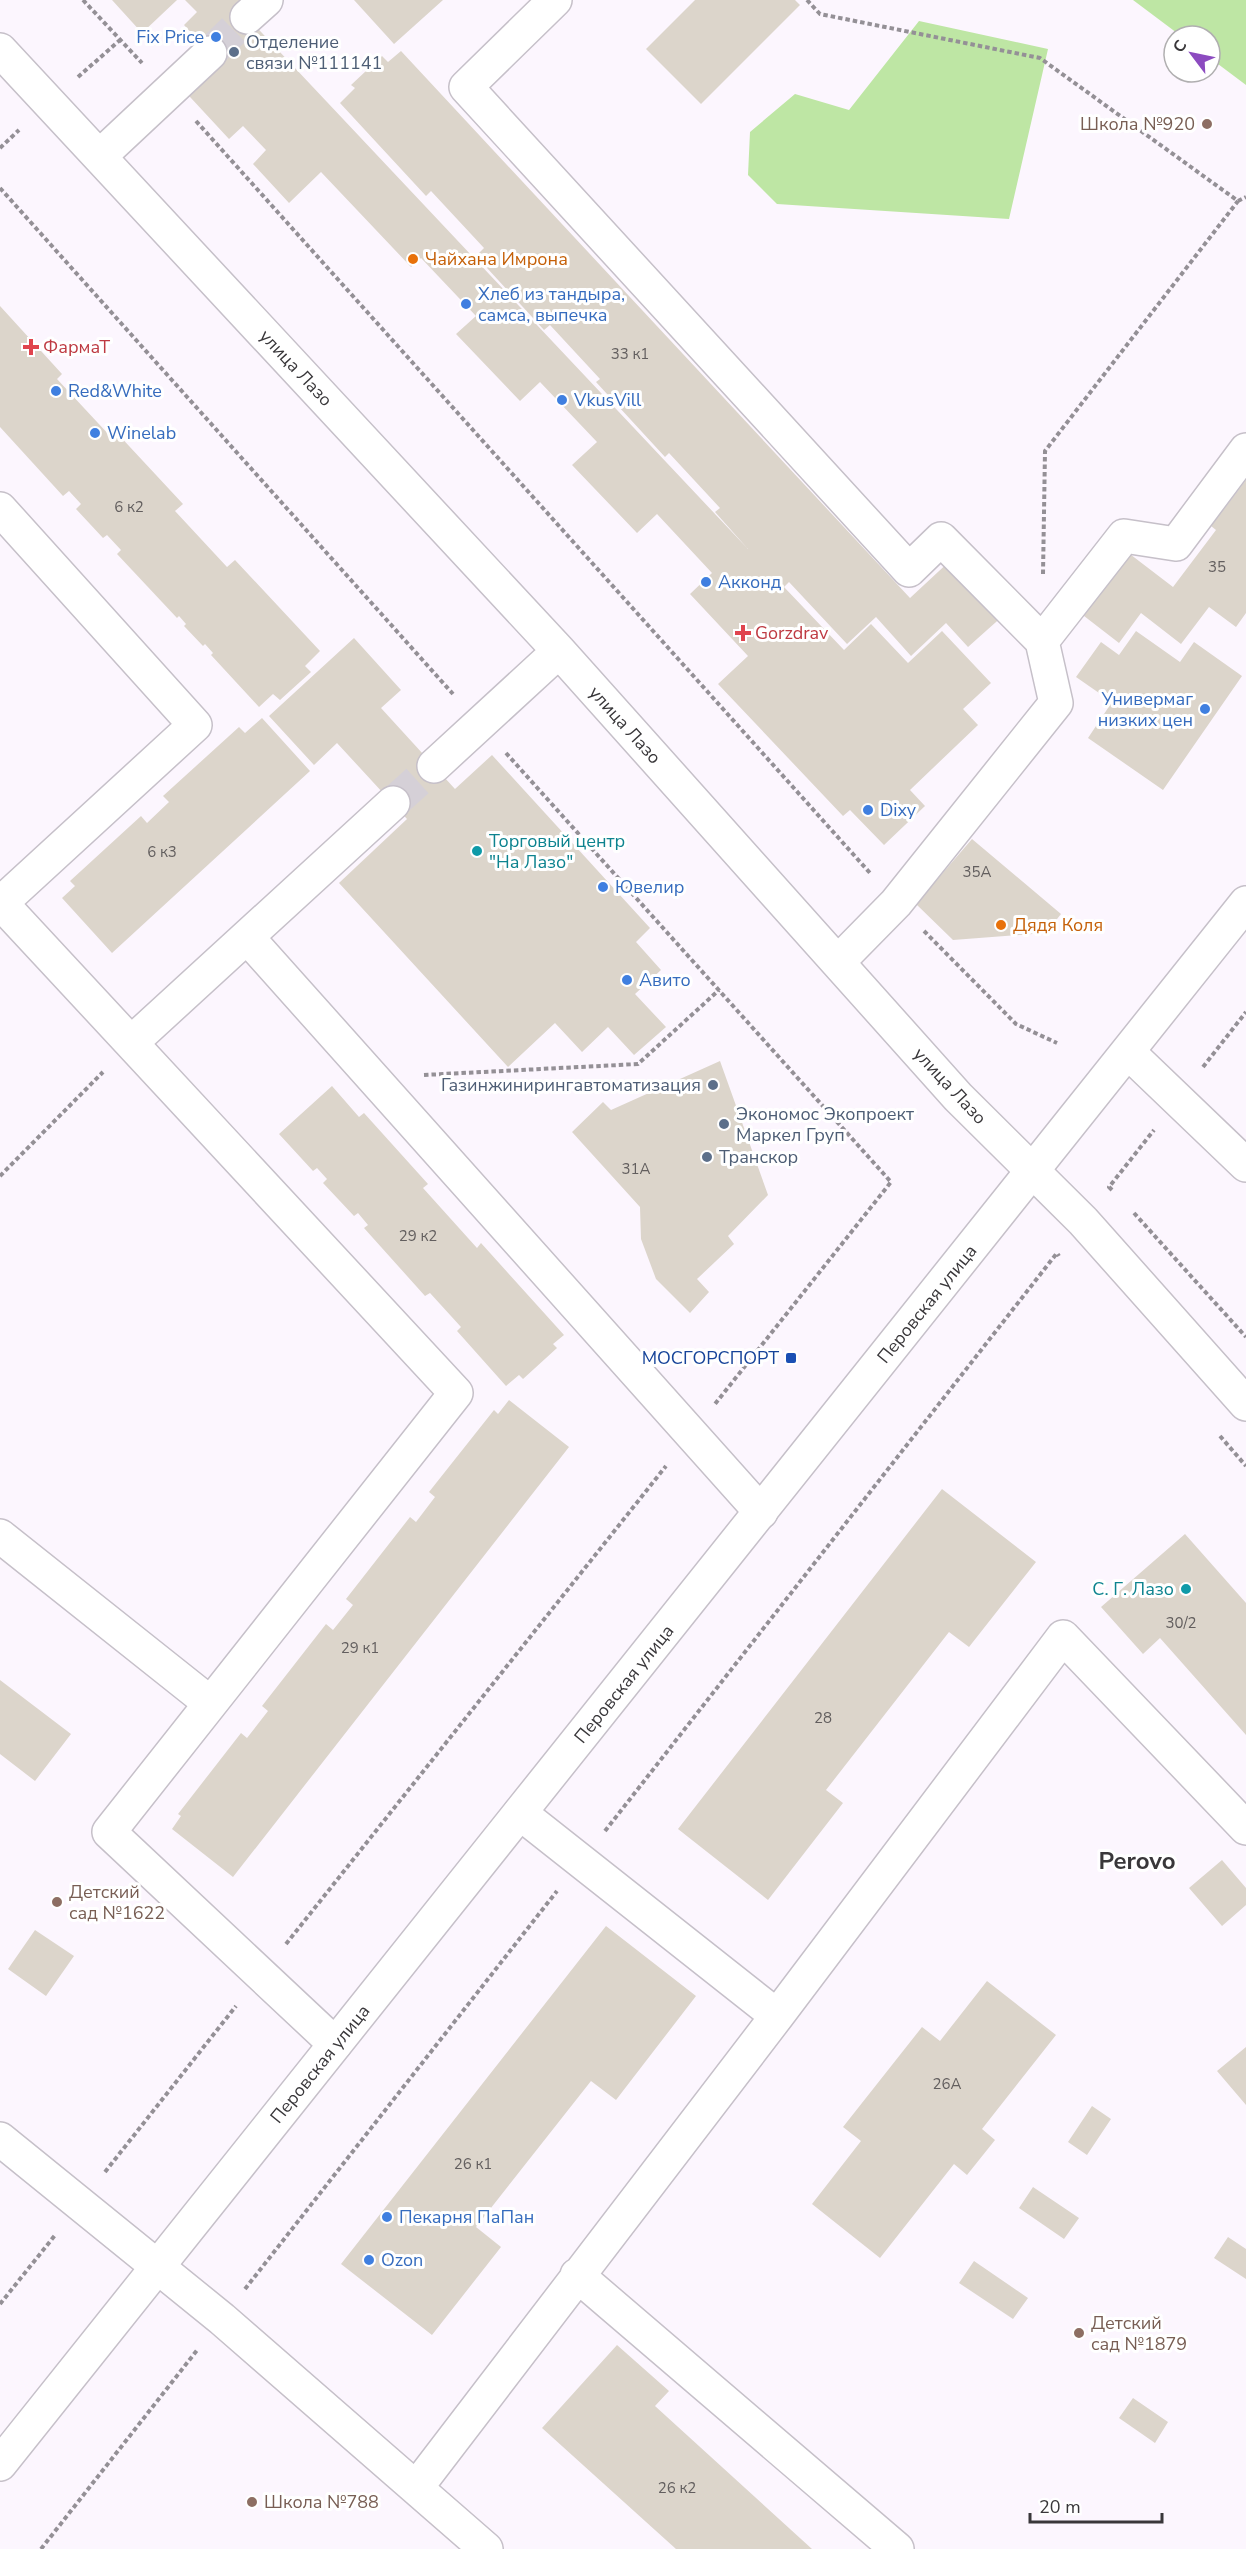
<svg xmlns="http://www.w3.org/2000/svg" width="1246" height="2549" viewBox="0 0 1246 2549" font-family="'Nunito Sans',sans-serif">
	<rect width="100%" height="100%" fill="#fcf6fe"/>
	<path fill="#bee6a4" d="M 1133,0 L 1246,0 L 1246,85 L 1210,58 L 1210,36 L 1181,36 Z
		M 919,21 L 1048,49 L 1009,219 L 777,204 L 748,175 L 750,132 L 795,94 L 849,110 Z"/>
	<path fill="#dcd5cb" d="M 112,0 L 177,0 L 142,33 Z
		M 185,0 L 240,0 L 246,7 L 247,17 L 748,549 L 715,512 L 720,508 L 669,453 L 665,457 L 596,382 L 600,379 L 550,325 L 544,330 L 476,256 L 484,248 L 431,191 L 426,196 L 340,103 L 355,88 L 351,85 L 382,56 L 388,62 L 401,51 L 910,598 L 953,558 L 1005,614 L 968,647 L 946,623 L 911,656 L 876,617 L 847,644 L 789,582 L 784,587 L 844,650 L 871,624 L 908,663 L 942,631 L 991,683 L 963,709 L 978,725 L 910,790 L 925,806 L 884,845 L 850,810 L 843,816 L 718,684 L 748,656 L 690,594 L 712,573 L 657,514 L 637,533 L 572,465 L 597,442 L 540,382 L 520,401 L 456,334 L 476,316 L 421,258 L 411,267 L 321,172 L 289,203 L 253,164 L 266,150 L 243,126 L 229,139 L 178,84 L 210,53 L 184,25 L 197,12 Z
		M 354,0 L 443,0 L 394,44 Z
		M 695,0 L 795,0 L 800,5 L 701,104 L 646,49 Z
		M 0,306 L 62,374 L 57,379 L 111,437 L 116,432 L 183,504 L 175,511 L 227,567 L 235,560 L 320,651 L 305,666 L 311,672 L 280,700 L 273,694 L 259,707 L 211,655 L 213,653 L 205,644 L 203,646 L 184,626 L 186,624 L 179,616 L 177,618 L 117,554 L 121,550 L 107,535 L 103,538 L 76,509 L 81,504 L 69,491 L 63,496 L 0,427 Z
		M 1246,480 L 1246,613 L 1236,627 L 1209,607 L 1181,644 L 1141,613 L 1119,643 L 1075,609 L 1122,548 L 1173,587 L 1216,530 L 1211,526 Z
		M 1136,631 L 1180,662 L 1194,642 L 1242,676 L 1163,790 L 1088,738 L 1112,702 L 1076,677 L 1101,642 L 1119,655 Z
		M 354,638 L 401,690 L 381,708 L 455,789 L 492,755 L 650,928 L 636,942 L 661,970 L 635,994 L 666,1027 L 634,1055 L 608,1027 L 582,1052 L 555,1023 L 508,1067 L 339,883 L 407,819 L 337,743 L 314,765 L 269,716 Z
		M 262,718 L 310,771 L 112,953 L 62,898 L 75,886 L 70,881 L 141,816 L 147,823 L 169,802 L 163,796 L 239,727 L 245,733 Z
		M 972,839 L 1061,914 L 1046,933 L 953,940 L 916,904 Z
		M 720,1061 L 768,1195 L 728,1236 L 734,1244 L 697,1279 L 709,1292 L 690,1313 L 656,1279 L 641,1239 L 640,1207 L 572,1132 L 603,1102 L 611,1110 Z
		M 332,1086 L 359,1117 L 364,1113 L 428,1184 L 423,1188 L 477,1248 L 481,1243 L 564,1335 L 553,1344 L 557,1348 L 523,1379 L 519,1375 L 506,1386 L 457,1331 L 461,1327 L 430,1293 L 425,1296 L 364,1228 L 368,1225 L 358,1213 L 354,1216 L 323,1183 L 327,1179 L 317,1168 L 313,1171 L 279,1134 Z
		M 509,1400 L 569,1447 L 233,1877 L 172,1829 L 181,1816 L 178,1814 L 241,1733 L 247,1738 L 268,1711 L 262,1706 L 326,1624 L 333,1630 L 353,1605 L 346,1599 L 410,1517 L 416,1522 L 435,1497 L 429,1492 L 494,1410 L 498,1414 Z
		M 942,1489 L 1036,1562 L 969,1647 L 949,1632 L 826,1790 L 843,1803 L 768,1900 L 678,1829 Z
		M 1185,1534 L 1246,1603 L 1246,1735 L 1160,1638 L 1143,1654 L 1101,1607 Z
		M 0,1680 L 71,1734 L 35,1781 L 0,1754 Z
		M 1222,1860 L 1246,1888 L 1246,1905 L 1222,1926 L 1189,1888 Z
		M 606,1926 L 696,1996 L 616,2100 L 591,2081 L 476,2227 L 501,2247 L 432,2335 L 341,2264 Z
		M 35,1930 L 74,1956 L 46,1996 L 8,1969 Z
		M 987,1981 L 1056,2035 L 982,2129 L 995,2140 L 967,2175 L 954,2164 L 880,2258 L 812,2204 L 861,2141 L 843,2127 L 922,2027 L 940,2041 Z
		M 1246,2047 L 1246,2105 L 1217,2071 Z
		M 1092,2106 L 1111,2119 L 1087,2155 L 1068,2142 Z
		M 1033,2187 L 1079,2218 L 1064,2239 L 1019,2208 Z
		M 1228,2237 L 1246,2249 L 1246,2279 L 1214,2258 Z
		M 974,2261 L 1028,2298 L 1013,2319 L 959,2283 Z
		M 617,2345 L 669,2391 L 655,2406 L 812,2549 L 676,2549 L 542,2428 Z
		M 1133,2398 L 1168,2422 L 1155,2443 L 1119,2418 Z"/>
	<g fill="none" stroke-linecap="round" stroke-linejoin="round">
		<path stroke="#d5d0d7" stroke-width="33" stroke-dasharray="33 16" stroke-linecap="butt" d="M 210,53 L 247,17
			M 393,803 L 434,766"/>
		<defs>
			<path id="minor" d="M 555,0 L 466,87 L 909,570 L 941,539 L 1042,641 L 1056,703 L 896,903 L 838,962
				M 247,17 L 266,0
				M 0,50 L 559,651 L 958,1097 L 1083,1221 L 1246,1404
				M 100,156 L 210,53
				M 0,509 L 195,725 L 1,903 L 456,1393 L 109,1832 L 335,2044
				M 1042,641 L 1124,536 L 1176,544 L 1246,450
				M 434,766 L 559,651
				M 247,937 L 761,1512
				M 132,1042 L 393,803
				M 1128,1052 L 1246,1165
				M 0,1536 L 210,1703
				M 520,1813 L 777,2016
				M 0,2139 L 222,2319 L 486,2549
				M 577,2275 L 897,2549
				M 416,2488 L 777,2016 L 1063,1637 L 1246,1828"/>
			<path id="major" d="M 0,2464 L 1246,903"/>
		</defs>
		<use href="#minor" stroke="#c6c0c9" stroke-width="36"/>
		<use href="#major" stroke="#c6c0c9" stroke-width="36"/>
		<path stroke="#949096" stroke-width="4" stroke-dasharray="4.5 3" stroke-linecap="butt" d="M 83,0 L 142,63
			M 807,0 L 820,14 L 1040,58 L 1238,201 L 1246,197
			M 78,77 L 120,40
			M 196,121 L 870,873
			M 0,148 L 19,130
			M 0,188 L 453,694
			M 1043,574 L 1045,451 L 1238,201
			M 506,753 L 891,1182 L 715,1404
			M 924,931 L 1016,1024 L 1057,1043
			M 1203,1067 L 1246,1012
			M 424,1075 L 638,1064 L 719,990
			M 0,1176 L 103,1072
			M 1112,1190 L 1109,1187 L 1154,1130
			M 1134,1213 L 1246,1337
			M 1220,1436 L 1246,1466
			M 605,1831 L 1057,1253 L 1059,1256
			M 286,1944 L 666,1466
			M 105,2172 L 236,2006
			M 245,2289 L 557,1891
			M 0,2304 L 56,2234
			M 41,2549 L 198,2349"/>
		<use href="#minor" stroke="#fff" stroke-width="33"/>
		<use href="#major" stroke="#fff" stroke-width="33"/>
	</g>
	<g fill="#3f7fe0" stroke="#fff" stroke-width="2">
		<circle cx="216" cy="37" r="6"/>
		<circle cx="466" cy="304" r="6"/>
		<circle cx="56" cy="391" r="6"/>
		<circle cx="562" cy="400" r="6"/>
		<circle cx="95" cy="433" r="6"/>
		<circle cx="706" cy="582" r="6"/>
		<circle cx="1205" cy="709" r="6"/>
		<circle cx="868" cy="810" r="6"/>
		<circle cx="603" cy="887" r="6"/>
		<circle cx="627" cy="980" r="6"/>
		<circle cx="387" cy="2217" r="6"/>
		<circle cx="369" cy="2260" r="6"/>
	</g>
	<g fill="#5c6f8a" stroke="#fff" stroke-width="2">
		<circle cx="234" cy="52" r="6"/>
		<circle cx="713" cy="1085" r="6"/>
		<circle cx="724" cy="1124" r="6"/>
		<circle cx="707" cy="1157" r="6"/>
	</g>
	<g fill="#8d6e63" stroke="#fff" stroke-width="2">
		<circle cx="1207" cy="124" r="6"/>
		<circle cx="57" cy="1902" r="6"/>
		<circle cx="1079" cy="2333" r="6"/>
		<circle cx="252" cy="2502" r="6"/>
	</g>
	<g fill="#e8710a" stroke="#fff" stroke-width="2">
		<circle cx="413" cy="259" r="6"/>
		<circle cx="1001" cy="925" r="6"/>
	</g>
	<g fill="#e0444e" stroke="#fff" stroke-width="2">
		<path d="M28 338h6v6h6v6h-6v6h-6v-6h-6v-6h6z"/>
		<path d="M740 624h6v6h6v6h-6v6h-6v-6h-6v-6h6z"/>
	</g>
	<g fill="#0f9aa8" stroke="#fff" stroke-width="2">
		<circle cx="477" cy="851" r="6"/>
		<circle cx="1186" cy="1589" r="6"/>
	</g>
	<rect fill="#1a4fb4" stroke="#fff" stroke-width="2" x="785" y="1352" width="12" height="12" rx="3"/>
	<g text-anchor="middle" stroke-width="6" stroke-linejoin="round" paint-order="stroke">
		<g font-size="15" fill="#625e5e">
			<text x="630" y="359">33 к1</text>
			<text x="129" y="512">6 к2</text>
			<text x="1217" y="572">35</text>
			<text x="162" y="857">6 к3</text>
			<text x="977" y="877">35А</text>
			<text x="636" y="1174">31А</text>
			<text x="418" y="1241">29 к2</text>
			<text x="1181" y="1628">30/2</text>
			<text x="360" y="1653">29 к1</text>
			<text x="823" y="1723">28</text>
			<text x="947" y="2089">26А</text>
			<text x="473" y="2169">26 к1</text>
			<text x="677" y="2493">26 к2</text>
		</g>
		<g font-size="18" fill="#366cbe" stroke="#fff" text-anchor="start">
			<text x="204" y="43" text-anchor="end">Fix Price</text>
			<text x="478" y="300">Хлеб из тандыра,<tspan x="478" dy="21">самса, выпечка</tspan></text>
			<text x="68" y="397">Red&amp;White</text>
			<text x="574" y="406">VkusVill</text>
			<text x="107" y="439">Winelab</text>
			<text x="718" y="588">Акконд</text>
			<text x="1193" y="705" text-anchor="end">Универмаг<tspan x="1193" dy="21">низких цен</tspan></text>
			<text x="880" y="816">Dixy</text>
			<text x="615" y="893">Ювелир</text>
			<text x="639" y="986">Авито</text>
			<text x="399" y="2223">Пекарня ПаПан</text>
			<text x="381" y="2266">Ozon</text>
		</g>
		<g font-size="18" fill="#4e5e75" stroke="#fff" text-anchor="start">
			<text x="246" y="48">Отделение<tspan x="246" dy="21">связи №111141</tspan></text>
			<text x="701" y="1091" text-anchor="end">Газинжинирингавтоматизация</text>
			<text x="736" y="1120">Экономос Экопроект<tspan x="736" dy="21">Маркел Груп</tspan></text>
			<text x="719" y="1163">Транскор</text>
		</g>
		<g font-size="18" fill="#785e54" stroke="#fff" text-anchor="start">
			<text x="1195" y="130" text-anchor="end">Школа №920</text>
			<text x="69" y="1898">Детский<tspan x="69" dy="21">сад №1622</tspan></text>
			<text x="1091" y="2329">Детский<tspan x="1091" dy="21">сад №1879</tspan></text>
			<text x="264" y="2508">Школа №788</text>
		</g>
		<g font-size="18" fill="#c56008" stroke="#fff" text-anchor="start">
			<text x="425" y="265">Чайхана Имрона</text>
			<text x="1013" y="931">Дядя Коля</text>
		</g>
		<g font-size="18" fill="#be3a42" stroke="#fff" text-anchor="start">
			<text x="43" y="353">ФармаТ</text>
			<text x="755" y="639">Gorzdrav</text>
		</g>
		<g font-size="18" fill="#39373a" stroke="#fff">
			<text transform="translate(296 368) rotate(47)" y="6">улица Лазо</text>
			<text transform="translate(625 725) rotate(48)" y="6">улица Лазо</text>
			<text transform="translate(950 1086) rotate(47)" y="6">улица Лазо</text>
			<text transform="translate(927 1304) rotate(-51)" y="6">Перовская улица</text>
			<text transform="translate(624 1684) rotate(-51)" y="6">Перовская улица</text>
			<text transform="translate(320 2064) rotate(-51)" y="6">Перовская улица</text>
		</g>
		<g font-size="18" fill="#0d838f" stroke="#fff" text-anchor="start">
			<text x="489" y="847">Торговый центр<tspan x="489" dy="21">"На Лазо"</tspan></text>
			<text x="1174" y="1595" text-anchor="end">С. Г. Лазо</text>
		</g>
		<g font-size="18" fill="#164399" stroke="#fff" text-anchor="end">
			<text x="779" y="1364">МОСГОРСПОРТ</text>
		</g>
		<g font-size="24" font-weight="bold" fill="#39373a" stroke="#fff">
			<text x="1137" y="1869">Perovo</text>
		</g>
	</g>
	<g transform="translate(1192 54) rotate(302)"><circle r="28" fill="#ffffff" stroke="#b0afb0" stroke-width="1.5"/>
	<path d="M0-4.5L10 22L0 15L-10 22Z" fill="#8c4bc0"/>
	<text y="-9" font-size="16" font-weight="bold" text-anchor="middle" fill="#39373a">С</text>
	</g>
	<path d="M1030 2513v9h132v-9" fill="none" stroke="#39373a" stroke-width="3"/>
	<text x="1039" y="2513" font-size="18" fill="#39373a" stroke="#ffffff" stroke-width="4.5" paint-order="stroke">20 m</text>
</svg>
